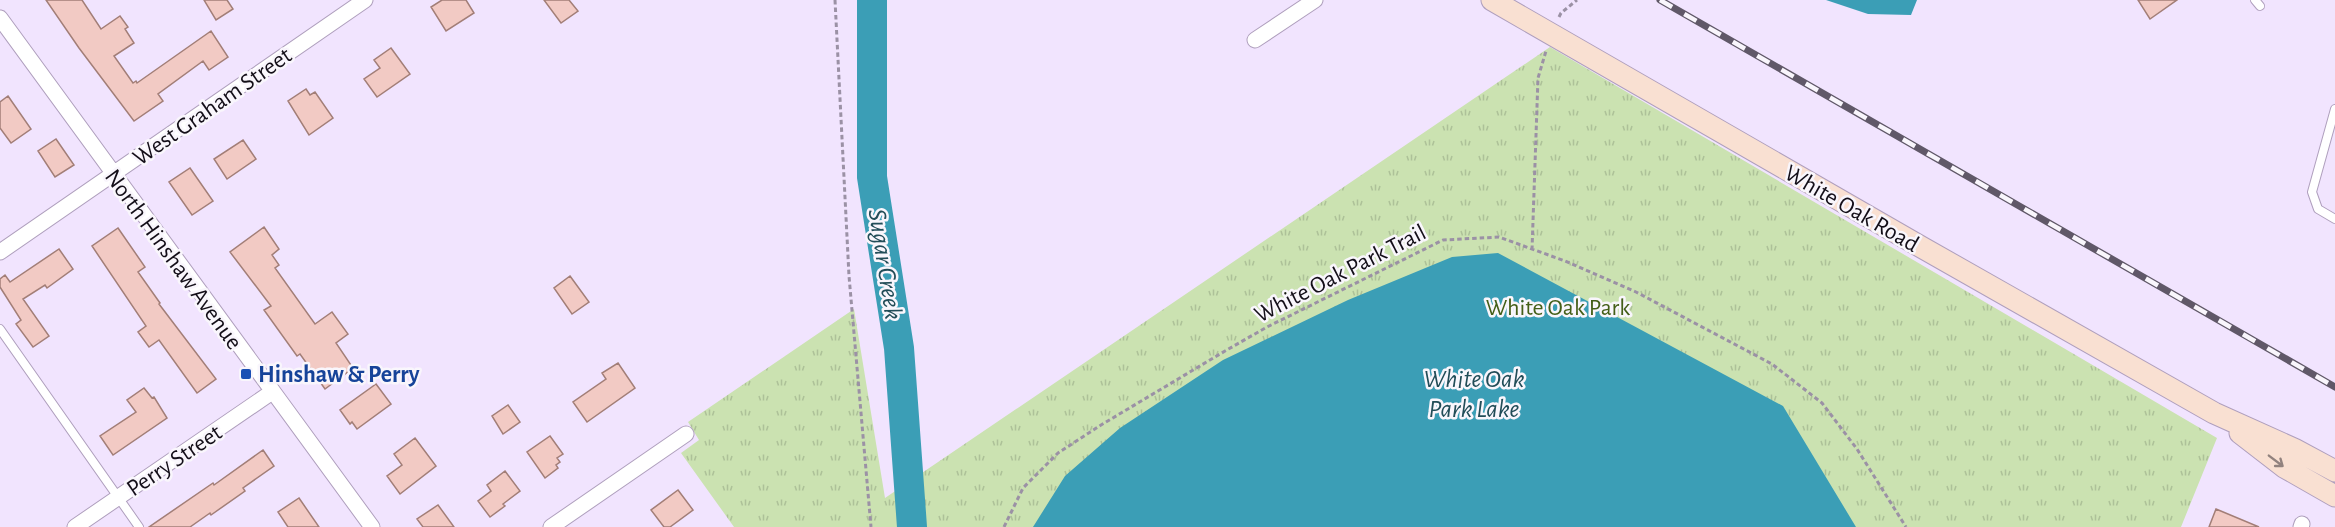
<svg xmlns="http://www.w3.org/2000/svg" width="2335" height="527" viewBox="0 0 2335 527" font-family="'Alegreya Sans',sans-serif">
	<defs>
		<pattern id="park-tufts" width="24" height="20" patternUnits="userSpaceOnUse" patternTransform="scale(1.5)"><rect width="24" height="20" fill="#cbe2b1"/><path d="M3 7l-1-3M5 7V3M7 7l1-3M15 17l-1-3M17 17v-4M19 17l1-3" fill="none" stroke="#adc198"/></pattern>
	</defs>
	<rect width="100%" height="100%" fill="#f1e4fe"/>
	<path fill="url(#park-tufts)" d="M 1550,47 L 2217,438 L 2181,527 L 734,527 L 681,453 L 699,440 L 688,422 L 854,309 L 885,498 Z"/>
	<path fill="#3b9eb6" d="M 1826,0 L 1917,0 L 1911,15 L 1868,14 Z
		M 1498,253 L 1783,406 L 1856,527 L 1033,527 L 1065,476 L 1120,428 L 1223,360 L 1348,300 L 1452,257 Z"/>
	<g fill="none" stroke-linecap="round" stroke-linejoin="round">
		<path stroke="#3b9eb6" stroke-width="30" d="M 872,0 L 872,177 L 899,348 L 912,527"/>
	</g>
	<path fill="#f2cac4" stroke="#a27e77" stroke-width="1.5" d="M 46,0 L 82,0 L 101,29 L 120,16 L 128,27 L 125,29 L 134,43 L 114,56 L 133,83 L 136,81 L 137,83 L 211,31 L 228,57 L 209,70 L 203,61 L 158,94 L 163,101 L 134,121 L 79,48 Z
		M 204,0 L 227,0 L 233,9 L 216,20 Z
		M 442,0 L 466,0 L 474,13 L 446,31 L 431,7 Z
		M 544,0 L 569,0 L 578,11 L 561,23 Z
		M 2138,0 L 2177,0 L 2150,19 Z
		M 391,48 L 410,74 L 377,97 L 364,79 L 380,68 L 374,60 Z
		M 306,89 L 310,95 L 315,92 L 333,118 L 309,135 L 288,101 Z
		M 8,96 L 31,129 L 11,143 L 0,128 L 0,102 Z
		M 56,139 L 74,165 L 55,177 L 38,151 Z
		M 243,140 L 256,159 L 227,179 L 214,159 Z
		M 190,168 L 213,201 L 192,215 L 169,182 Z
		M 264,227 L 279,249 L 272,255 L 279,265 L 275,268 L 315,324 L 332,312 L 348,334 L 336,343 L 353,368 L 325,389 L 300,354 L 297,356 L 264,310 L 271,306 L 230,252 Z
		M 118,228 L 145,267 L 138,272 L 160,303 L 159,304 L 216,379 L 197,393 L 159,340 L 149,347 L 138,332 L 146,326 L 92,246 Z
		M 59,249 L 73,269 L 47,288 L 45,285 L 23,299 L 49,336 L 33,347 L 16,324 L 21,320 L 0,287 L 0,279 L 5,275 L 10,282 Z
		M 570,276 L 589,302 L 572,314 L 554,288 Z
		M 618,363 L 635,388 L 587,422 L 573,402 L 606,379 L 602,373 Z
		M 376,384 L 391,404 L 357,429 L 352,422 L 350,424 L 340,410 Z
		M 144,388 L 152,398 L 154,397 L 167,418 L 113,455 L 100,436 L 136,412 L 127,400 Z
		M 508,405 L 520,422 L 503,434 L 492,416 Z
		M 550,436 L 563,454 L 557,458 L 560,462 L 556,465 L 558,468 L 545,478 L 527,452 Z
		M 415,438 L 436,466 L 400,494 L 387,476 L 402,465 L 394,454 Z
		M 263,450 L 274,466 L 243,488 L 245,491 L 211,515 L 210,513 L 190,527 L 149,527 L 213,483 L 214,485 Z
		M 505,471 L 520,491 L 503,504 L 505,506 L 490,517 L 478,501 L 491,491 L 487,485 Z
		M 678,490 L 693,510 L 670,527 L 664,527 L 651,510 Z
		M 299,498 L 319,527 L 288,527 L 278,512 Z
		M 438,505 L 454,527 L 423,527 L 417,519 Z
		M 2216,509 L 2259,527 L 2209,527 Z"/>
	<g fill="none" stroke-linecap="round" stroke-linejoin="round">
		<defs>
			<path id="lane" d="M 2255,0 L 2260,6
				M 2335,109 L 2312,192 L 2318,209 L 2335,219
				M 0,329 L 139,527"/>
			<path id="street" d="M 0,18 L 372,527
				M 1255,40 L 1315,0
				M 0,252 L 365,0
				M 75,527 L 272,392
				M 551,527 L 686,434
				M 2301,527 L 2302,524"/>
			<path id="secondary" d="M 1492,0 L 1923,248 L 2214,413 L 2294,449 L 2335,471
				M 2240,433 L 2284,467 L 2335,496"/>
		</defs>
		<use href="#lane" stroke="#af9fbd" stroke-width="10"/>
		<use href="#street" stroke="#af9fbd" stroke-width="17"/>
		<use href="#secondary" stroke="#af9fbd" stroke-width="23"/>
		<path stroke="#9b91a5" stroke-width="3" stroke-dasharray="4.5 3" stroke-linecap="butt" d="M 835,0 L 849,276 L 871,527
			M 1559,17 L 1561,13 L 1577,0
			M 1532,250 L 1538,78 L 1546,51
			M 1004,527 L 1023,488 L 1058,453 L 1101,425 L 1225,351 L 1267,327 L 1443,240 L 1499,237 L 1565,261 L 1636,292 L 1772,364 L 1822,403 L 1857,449 L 1906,527"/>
		<use href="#lane" stroke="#fff" stroke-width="8"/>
		<use href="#street" stroke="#fff" stroke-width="15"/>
		<use href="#secondary" stroke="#f9e0d2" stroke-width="21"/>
		<defs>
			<path id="rail" d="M 1660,0 L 2335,387"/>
		</defs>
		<use href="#rail" stroke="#605868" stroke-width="7"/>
		<use href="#rail" stroke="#f9f6fc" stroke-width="4.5" stroke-dasharray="14" stroke-linecap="butt"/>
	</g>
	<defs><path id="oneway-shaft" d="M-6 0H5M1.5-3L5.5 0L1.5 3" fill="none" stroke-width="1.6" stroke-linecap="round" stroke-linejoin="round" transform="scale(1.5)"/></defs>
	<use stroke="#92827e" href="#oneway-shaft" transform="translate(2276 461) rotate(37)"/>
	<rect fill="#1a4fb4" stroke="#f9f6fc" stroke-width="2" x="240" y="368" width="12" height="12" rx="3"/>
	<g text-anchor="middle" stroke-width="5" stroke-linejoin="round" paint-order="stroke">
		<g font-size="24" fill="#130e18" stroke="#f9f6fc">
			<text transform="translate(212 106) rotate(-35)" y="8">West Graham Street</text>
			<text transform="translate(1852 208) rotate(30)" y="8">White Oak Road</text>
			<text transform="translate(174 259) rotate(54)" y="8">North Hinshaw Avenue</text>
			<text transform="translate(1340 273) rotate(-27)" y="8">White Oak Park Trail</text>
			<text transform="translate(174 460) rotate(-34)" y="8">Perry Street</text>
		</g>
		<g font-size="24" fill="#445f18" stroke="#f9f6fc">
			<text x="1558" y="315">White Oak Park</text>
		</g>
		<g font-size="24" font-weight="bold" fill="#164399" stroke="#f9f6fc" text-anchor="start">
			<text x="258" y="382">Hinshaw &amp; Perry</text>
		</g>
		<g font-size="26" font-style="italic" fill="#224d58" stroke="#f9f6fc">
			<text transform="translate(886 264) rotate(81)" y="9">Sugar Creek</text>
			<text x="1474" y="387">White Oak<tspan x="1474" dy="30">Park Lake</tspan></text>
		</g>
	</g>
</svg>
